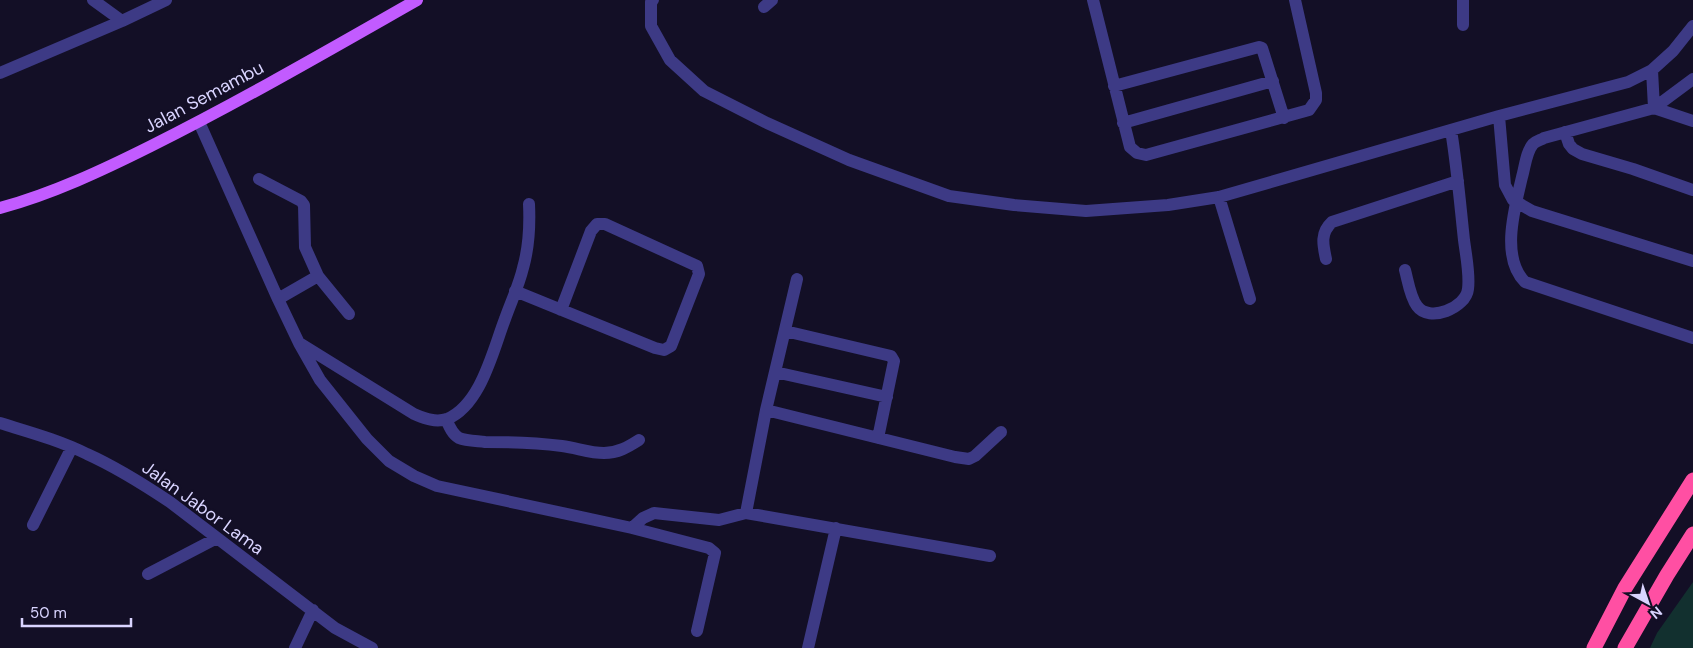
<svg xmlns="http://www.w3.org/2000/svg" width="1693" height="648" viewBox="0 0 1693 648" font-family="'DM Sans',sans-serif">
	<rect width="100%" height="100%" fill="#130f26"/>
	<path fill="#12302f" d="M 1693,582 L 1693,648 L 1650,648 L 1657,633 Z"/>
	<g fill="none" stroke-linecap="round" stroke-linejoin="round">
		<path stroke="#3d3a85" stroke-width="12" d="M 93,0 L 122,21
			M 653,0 L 651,2 L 651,26 L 670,60 L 704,91 L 767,123 L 849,160 L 949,196 L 1014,205 L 1086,211 L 1168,205 L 1219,197 L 1499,116 L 1628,82 L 1652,70 L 1673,51 L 1693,26
			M 1093,0 L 1130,147 L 1137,153 L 1146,155 L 1309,110 L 1316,100 L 1316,93 L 1295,0
			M 1463,0 L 1463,25
			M 764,7 L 772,0
			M 1652,70 L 1654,108 L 1693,121
			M 0,73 L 122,21 L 166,0
			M 1693,79 L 1654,108 L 1544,138 C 1541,140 1536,141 1533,144 C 1526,152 1525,167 1522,177 C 1515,207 1500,257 1525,282 L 1693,338
			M 1114,86 L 1259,47 L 1262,48 L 1284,118
			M 1499,116 L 1505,185 L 1513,200 L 1532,211 L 1693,261
			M 199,122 L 278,299 L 299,343 L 320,380 L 367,439 L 389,461 L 414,476 L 437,486 L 632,528 L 643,518 L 654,513 L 719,520 L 746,513 L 990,556
			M 1123,123 L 1273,81
			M 1565,132 L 1569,144 L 1573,149 L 1582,154 L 1633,169 L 1693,190
			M 259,179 L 301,201 L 304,205 L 305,247 L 318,276 L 278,299
			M 1219,197 L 1250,299
			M 1326,259 C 1323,245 1320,233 1332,222 L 1458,181
			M 1405,270 C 1408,281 1410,297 1417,306 C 1429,323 1466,308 1468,289 C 1470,274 1466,256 1464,240 C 1460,203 1457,167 1451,130
			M 318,276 L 349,314
			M 515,291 L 655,348 L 664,350 L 671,346 L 699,274 L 697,266 L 605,224 L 597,224 L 591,231 L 561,310
			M 785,331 L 891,356 L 894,361 L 878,438
			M 301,344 L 414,414 C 424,418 435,423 447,419 C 481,405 493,350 505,319 C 511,302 519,285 523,268 C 529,247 530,225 529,204
			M 775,372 L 887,397
			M 766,410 L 955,457 L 969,459 L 975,456 L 1001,432
			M 446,419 C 449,426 452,434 459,438 C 466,441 477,441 485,442 C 511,442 537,443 562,446 C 577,448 590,453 604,453 C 618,453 628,447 639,440
			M 0,423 C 29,432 59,440 87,454 C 116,467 143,484 170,502 L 335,628 L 372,648
			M 746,513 L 766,410 L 797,279
			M 33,525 L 72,447
			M 632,528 L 709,548 L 715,553 L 697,631
			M 148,574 L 217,538
			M 295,648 L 313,610
			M 808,648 L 836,528"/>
		<path stroke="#c25bff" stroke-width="12" d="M 0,208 C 52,194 103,170 151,146 C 241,101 329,50 417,0"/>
		<path stroke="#ff4fa3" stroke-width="15" d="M 1594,648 L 1625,588 L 1693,480
			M 1625,648 L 1667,575 L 1693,534"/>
	</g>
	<g text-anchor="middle" stroke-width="4.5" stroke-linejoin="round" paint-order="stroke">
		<g font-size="18" fill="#d9d4ff" stroke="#130f26">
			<text transform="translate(204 97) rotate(-28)" y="6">Jalan Semambu</text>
			<text transform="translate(203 508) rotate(36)" y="6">Jalan Jabor Lama</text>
		</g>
	</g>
	<g transform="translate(1648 603) rotate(140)" stroke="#130f26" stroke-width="4" paint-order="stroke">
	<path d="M0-4L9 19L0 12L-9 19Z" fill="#d9d4ff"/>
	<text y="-8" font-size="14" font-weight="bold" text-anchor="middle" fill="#d9d4ff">N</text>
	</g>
	<path d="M22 618v8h109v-8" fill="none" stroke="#d9d4ff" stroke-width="2.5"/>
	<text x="30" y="618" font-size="15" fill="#d9d4ff" stroke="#130f26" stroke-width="4" paint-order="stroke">50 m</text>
</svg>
